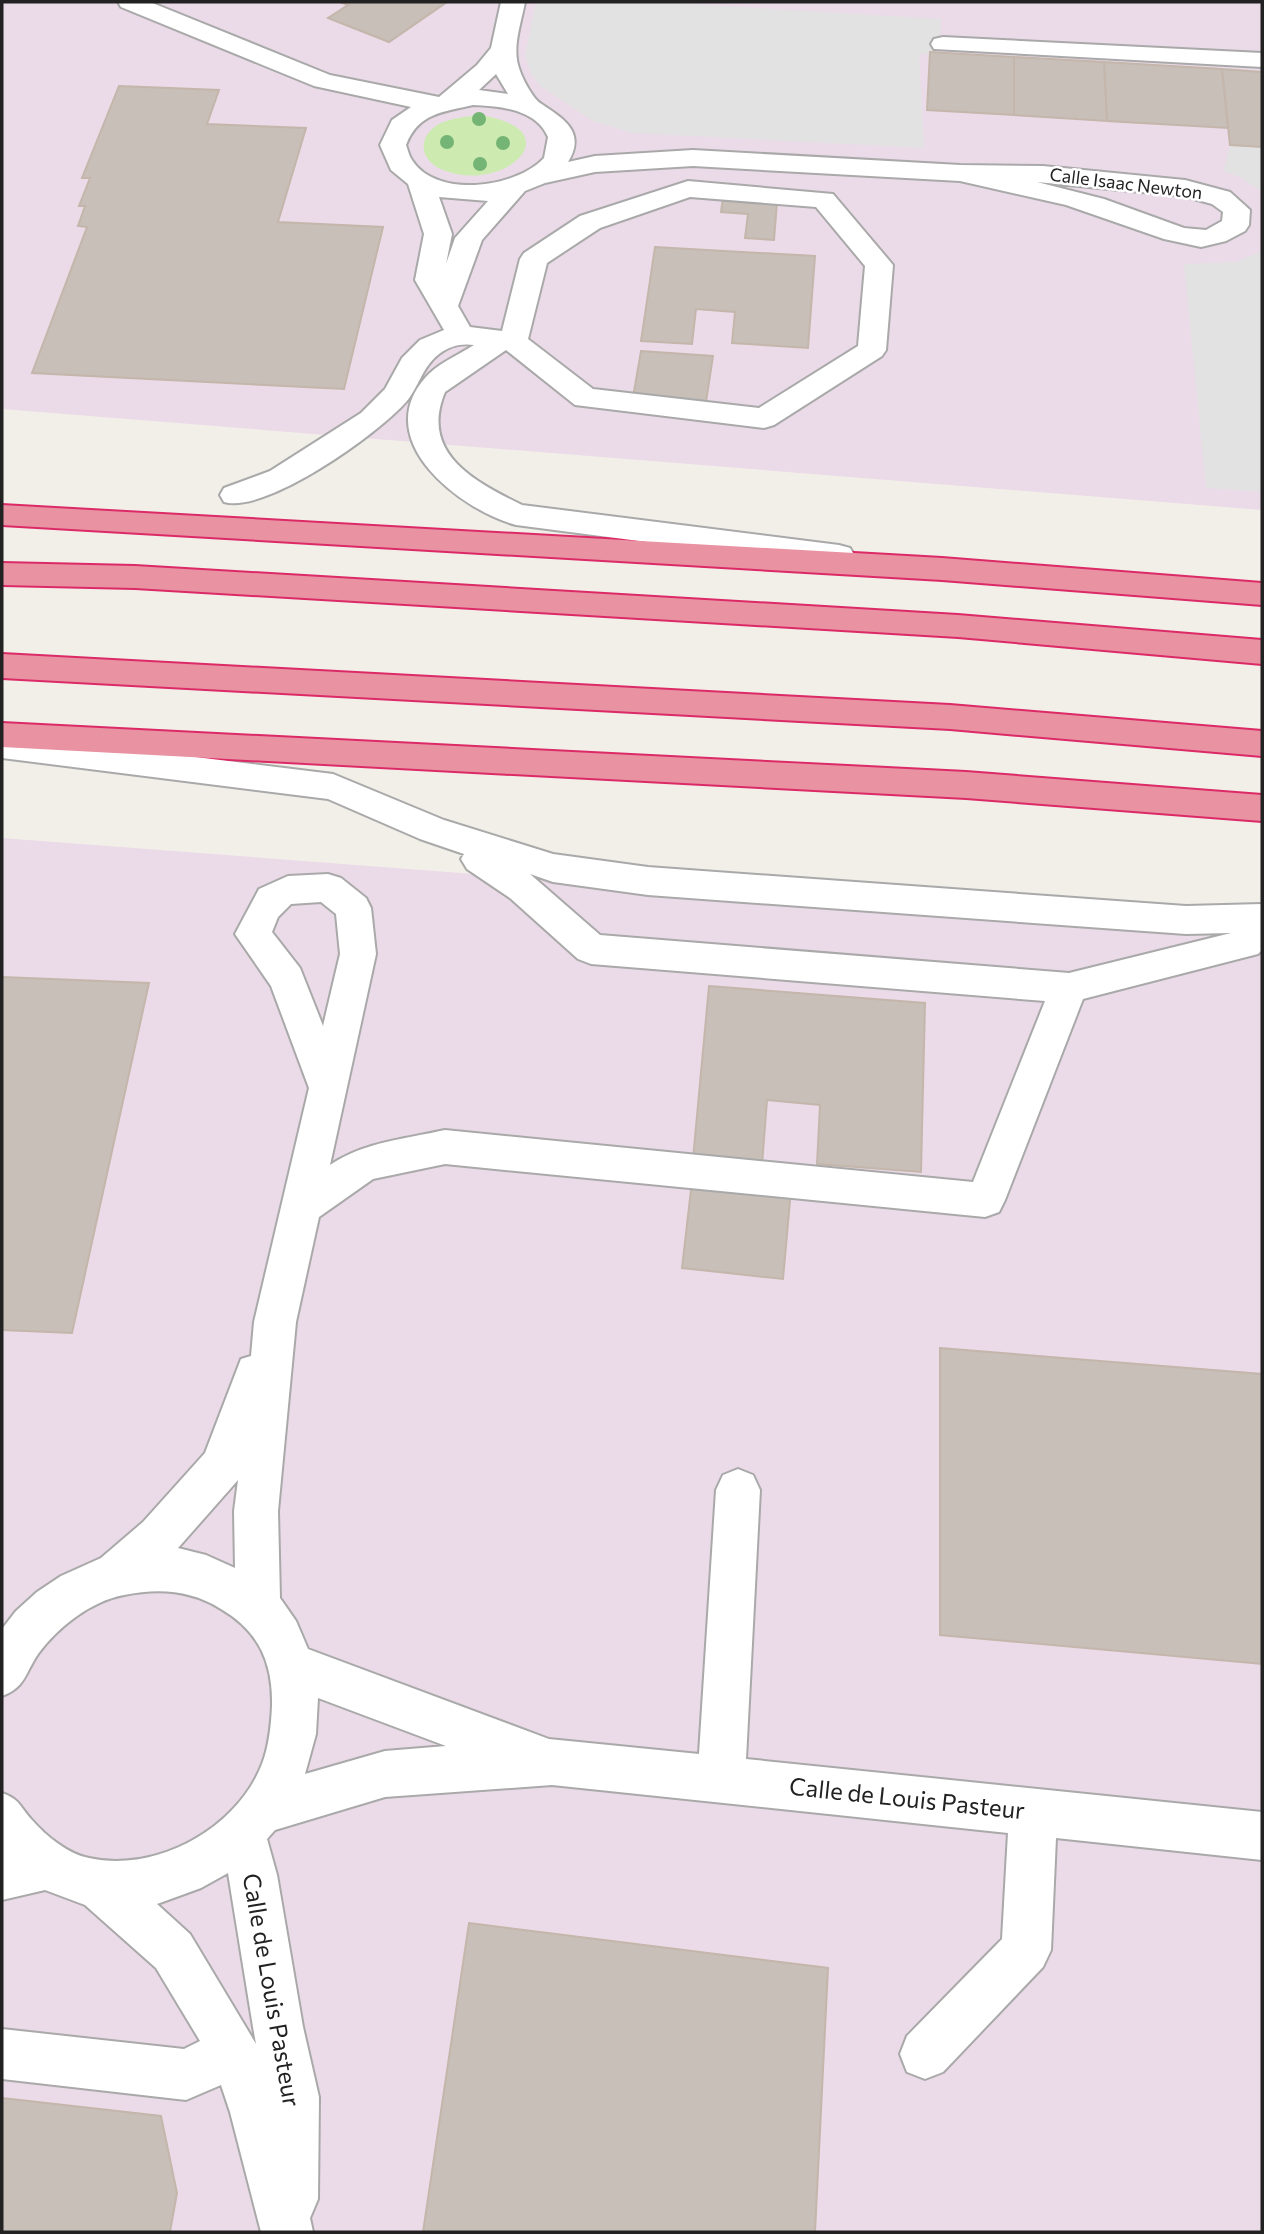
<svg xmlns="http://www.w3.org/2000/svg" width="1264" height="2234" viewBox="0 0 1264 2234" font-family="Commissioner,sans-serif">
	<rect width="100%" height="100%" fill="#f2efe9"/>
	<path fill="#ebdbe8" d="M 2,2 L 1262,2 L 1262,510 L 2,409 Z
		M 2,838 L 1262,934 L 1262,2232 L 2,2232 Z"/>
	<path fill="#cdebb0" d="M 478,115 C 575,128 505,195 443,170 C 418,160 417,135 441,123 C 453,118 465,117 478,115 Z"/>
	<path fill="#e2e2e2" d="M 536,2 L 659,2 L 941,19 L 940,54 L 919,54 L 924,148 L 633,133 L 593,121 L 539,85 L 530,71 L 525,55 Z
		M 1230,145 L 1262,147 L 1262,192 L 1242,178 L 1224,171 Z
		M 1262,251 L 1262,492 L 1206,488 L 1184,264 L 1236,262 Z"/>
	<path fill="#c7bfb8" stroke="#c4b6ab" stroke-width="2" d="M 340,2 L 447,2 L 389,42 L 328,18 L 348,5 Z
		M 930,52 L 1014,57 L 1014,115 L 927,110 Z
		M 1014,57 L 1104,62 L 1107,121 L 1014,115 Z
		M 1104,62 L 1222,69 L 1228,128 L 1107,121 Z
		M 1222,69 L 1262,72 L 1262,147 L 1230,145 Z
		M 119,86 L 219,90 L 207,124 L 306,128 L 278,222 L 383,227 L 344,389 L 32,373 L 87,227 L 78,226 L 85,206 L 79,206 L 90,178 L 82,178 Z
		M 723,198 L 777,202 L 774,240 L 745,238 L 748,214 L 721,212 Z
		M 655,247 L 815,256 L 808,348 L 732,343 L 735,312 L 696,309 L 692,344 L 641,341 Z
		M 641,351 L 713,356 L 706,402 L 633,397 Z
		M 2,977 L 149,983 L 72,1333 L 2,1330 Z
		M 709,986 L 925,1003 L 921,1172 L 817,1164 L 820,1105 L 767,1100 L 762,1165 L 693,1159 Z
		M 692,1181 L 791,1190 L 783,1279 L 682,1268 Z
		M 940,1348 L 1262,1374 L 1262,1664 L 940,1635 Z
		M 469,1923 L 828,1968 L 815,2232 L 423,2232 Z
		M 2,2098 L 161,2116 L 177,2193 L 170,2232 L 2,2232 Z"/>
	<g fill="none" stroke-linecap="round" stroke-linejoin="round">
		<defs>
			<path id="minor" d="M 118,2 L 150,2 L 330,75 L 439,97 L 477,65 L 491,48 L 501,2 L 525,2 C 521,24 511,49 520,71 C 523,80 533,98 540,103 C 562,118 587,131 568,162 L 595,156 L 693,150 L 960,165 L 1043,166 L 1185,180 L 1230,192 L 1250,210 L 1249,225 L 1245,231 L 1226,241 L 1201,247 L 1164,239 L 1066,205 L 960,181 L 693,166 L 595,172 L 545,183 L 525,191 L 482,240 L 458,306 L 470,327 L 502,331 L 520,259 L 524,253 L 580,216 L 688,181 L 833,194 L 893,265 L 886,350 L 882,356 L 774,425 L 764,428 L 575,405 L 506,350 L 445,392 C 419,454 476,482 522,505 L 839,545 L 850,548 L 855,556 L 850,564 L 839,567 L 516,525 C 461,510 370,441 425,378 C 437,364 458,355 474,345 C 462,343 449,346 439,354 C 422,367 419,387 406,402 C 378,434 266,514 224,502 L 220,495 L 224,488 L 270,471 L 361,413 L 385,389 L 402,358 L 420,340 L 444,330 L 415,280 L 424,234 L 408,184 L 391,170 L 380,145 L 392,120 L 411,107 L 314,86 L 121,7 ZM 496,74 L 508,94 L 479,90 L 495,75 ZM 473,105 C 500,106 536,109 548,137 L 544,158 C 516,188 437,199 412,160 C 409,156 408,150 406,145 C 418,113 443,112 473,105 ZM 1037,182 L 1183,196 L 1212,204 L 1223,212 L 1222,221 L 1206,230 L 1184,228 L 1104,199 ZM 439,197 L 488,201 L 455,238 L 446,264 L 452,234 ZM 690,197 L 816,207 L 865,266 L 858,346 L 759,408 L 593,389 L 528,339 L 547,263 L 600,228 Z
				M 943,37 L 1262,53 L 1262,67 L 934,49 L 931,44 L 934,39 Z
				M 2,733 L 333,774 L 444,820 L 553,854 L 648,867 L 1186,906 L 1262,904 L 1262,950 L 1258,954 L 1083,999 L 1005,1200 L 999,1212 L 985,1217 L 445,1164 L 373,1179 L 319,1217 L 296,1322 L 278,1511 L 280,1598 L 296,1621 L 308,1649 L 549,1739 L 699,1754 L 716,1490 L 723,1475 L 738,1469 L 753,1475 L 760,1490 L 746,1759 L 1262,1812 L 1262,1860 L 1056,1838 L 1051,1950 L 1043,1967 L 943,2072 L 925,2079 L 907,2072 L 900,2054 L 907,2036 L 1002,1939 L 1008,1833 L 552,1785 L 385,1797 L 275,1830 L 267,1839 L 277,1875 L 303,2027 L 319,2097 L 318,2199 L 310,2218 L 313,2232 L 261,2232 L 230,2112 L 221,2085 L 186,2100 L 2,2079 L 2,2029 L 184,2049 L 200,2041 L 156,1968 L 85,1905 L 45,1890 L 2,1900 L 2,1793 C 21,1800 19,1806 32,1820 C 46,1836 68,1854 89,1858 C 156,1873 237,1829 262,1764 C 269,1746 271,1726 272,1706 C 273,1663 259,1631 221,1609 C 191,1590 159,1588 124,1595 C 91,1601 58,1627 38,1654 C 25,1673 26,1687 2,1696 L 2,1629 L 16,1611 L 37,1592 L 61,1576 L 101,1558 L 143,1522 L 205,1453 L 241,1359 L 251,1356 L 254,1322 L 309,1088 L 271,986 L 235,934 L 259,889 L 288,876 L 328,874 L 341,878 L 366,898 L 371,908 L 376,954 L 330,1165 C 364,1142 405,1139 445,1130 L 973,1182 L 1045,1001 L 591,964 L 578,959 L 510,898 L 467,869 L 461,859 L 464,854 L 420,839 L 328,799 L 2,758 ZM 530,874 L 553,882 L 648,895 L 1186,934 L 1231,933 L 1069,973 L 600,935 ZM 321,902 L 336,914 L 340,954 L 323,1026 L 300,968 L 272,932 L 278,917 L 291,904 ZM 238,1480 L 234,1511 L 235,1568 L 206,1555 L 178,1548 ZM 318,1698 L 446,1746 L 385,1751 L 305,1774 L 316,1734 ZM 228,1873 L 253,2027 L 256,2044 L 190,1934 L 157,1904 L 201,1888 Z"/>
			<path id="highway" d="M 2,505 L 942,558 L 1262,583 L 1262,605 L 942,580 L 2,525 Z
				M 2,563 L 135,566 L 958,615 L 1262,640 L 1262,664 L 958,637 L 135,588 L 2,585 Z
				M 2,654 L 950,705 L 1262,731 L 1262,756 L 950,729 L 2,678 Z
				M 2,723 L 966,772 L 1262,795 L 1262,821 L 966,798 L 2,747 Z"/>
		</defs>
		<use href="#minor" stroke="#a9a9a9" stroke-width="4"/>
		<use href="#highway" stroke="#dc2a67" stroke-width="4"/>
		<use href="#minor" fill="#fff" fill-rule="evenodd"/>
		<use href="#highway" fill="#e892a2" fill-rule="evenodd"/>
	</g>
	<g fill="#74b475">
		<circle cx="479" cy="119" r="7"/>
		<circle cx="447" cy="142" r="7"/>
		<circle cx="503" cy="143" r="7"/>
		<circle cx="480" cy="164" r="7"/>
	</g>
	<g text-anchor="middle" stroke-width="5" stroke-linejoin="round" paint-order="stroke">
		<g font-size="18" fill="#222" stroke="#fff">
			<text transform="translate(1126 184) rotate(7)" y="6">Calle Isaac Newton</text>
		</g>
		<g font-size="24" fill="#222" stroke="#fff">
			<text transform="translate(907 1799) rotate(6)" y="8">Calle de Louis Pasteur</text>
			<text transform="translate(271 1990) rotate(80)" y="8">Calle de Louis Pasteur</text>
		</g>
	</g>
	<rect width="1264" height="2234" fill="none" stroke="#222222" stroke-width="7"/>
</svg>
